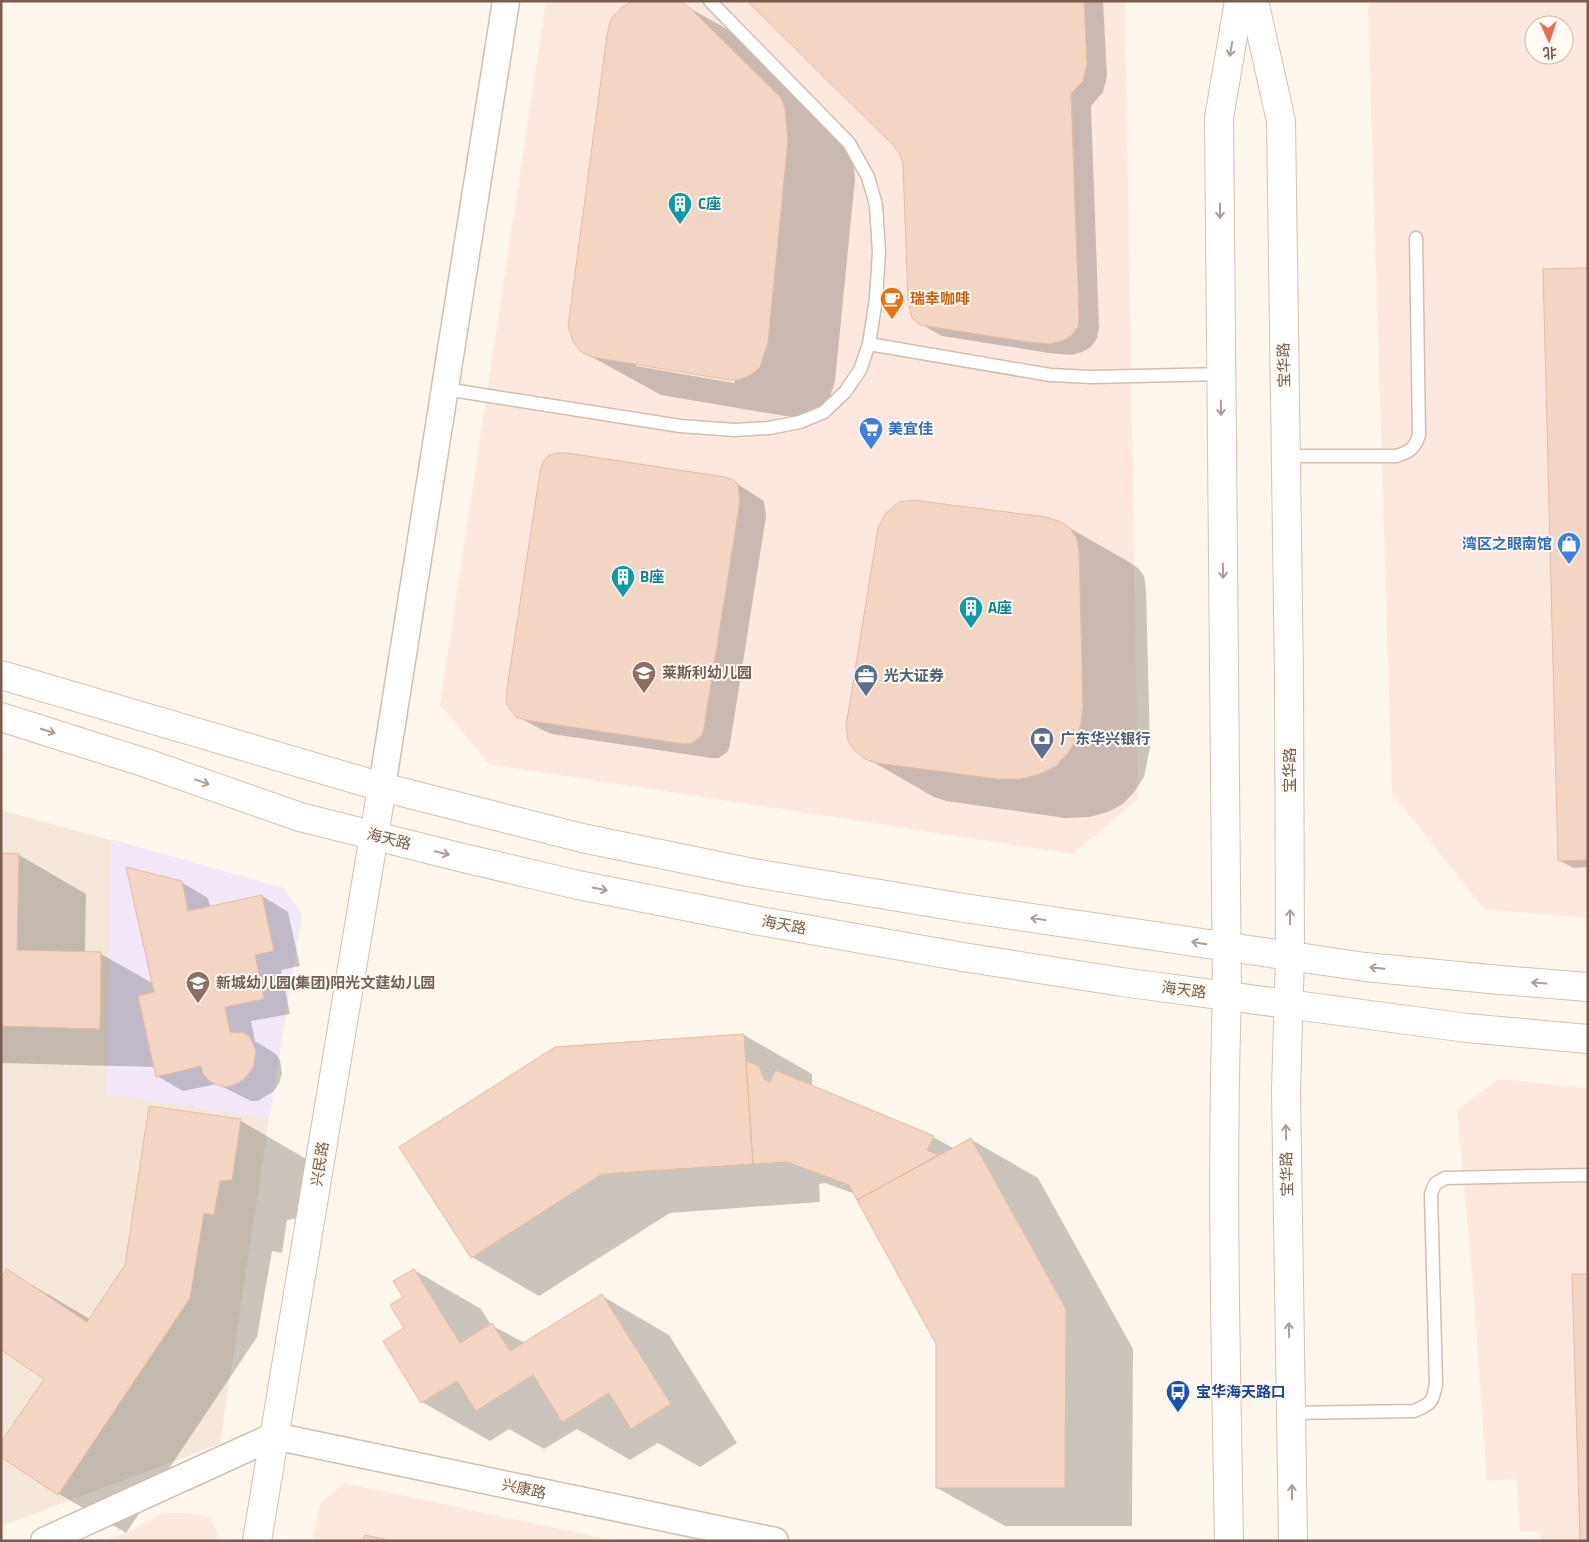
<svg xmlns="http://www.w3.org/2000/svg" width="1589" height="1542" viewBox="0 0 1589 1542" font-family="'Titillium Web','Noto Sans SC',sans-serif">
	<rect width="100%" height="100%" fill="#fdf6ec"/>
	<path fill="#f5e8da" d="M 1,810 L 283,888 L 302,914 L 269,1119 L 220,1444 L 1,1526 Z"/>
	<path fill="#fde8e0" fill-rule="evenodd" d="M 546,1 L 1125,1 L 1138,799 L 1073,854 L 489,764 L 440,705 Z
		M 1373,1 L 1588,1 L 1588,918 L 1484,909 L 1392,793 L 1368,6 ZM 1534,25 L 1564,25 L 1564,55 L 1534,55 Z
		M 1499,1079 L 1588,1088 L 1588,1541 L 1541,1541 L 1540,1531 L 1520,1531 L 1517,1479 L 1487,1481 L 1472,1272 L 1457,1110 Z
		M 344,1483 L 617,1541 L 312,1541 L 320,1504 Z
		M 163,1513 L 189,1513 L 211,1518 L 218,1534 L 218,1541 L 102,1541 L 130,1531 Z"/>
	<path fill="#f3e8fa" d="M 111,839 L 283,888 L 302,914 L 269,1119 L 107,1094 Z"/>
	<path fill="#0003" fill-rule="evenodd" d="M 749,1 L 1103,1 L 1107,76 L 1103,92 L 1091,106 L 1099,328 L 1097,338 L 1091,347 L 1082,352 L 1071,355 L 1049,353 L 942,336 L 921,324 L 904,164 L 900,151 Z
		M 679,2 L 748,41 L 852,149 L 855,179 L 835,381 L 827,406 L 797,418 L 661,395 L 581,351 ZM 636,363 L 735,380 L 734,383 L 636,366 Z
		M 1588,270 L 1588,867 L 1573,868 L 1559,860 Z
		M 733,481 L 764,501 L 766,516 L 730,744 L 728,751 L 719,758 L 711,758 L 552,734 L 544,731 L 517,716 Z
		M 1061,523 L 1129,562 L 1138,568 L 1144,576 L 1146,589 L 1150,747 L 1144,777 L 1135,791 L 1123,804 L 1108,812 L 1089,817 L 1065,818 L 946,801 L 934,797 L 866,758 Z
		M 1,854 L 19,855 L 86,894 L 85,953 L 101,954 L 154,984 L 181,882 L 208,898 L 210,907 L 262,896 L 288,912 L 300,966 L 281,970 L 290,1014 L 251,1021 L 255,1041 L 276,1054 L 280,1060 L 282,1074 L 279,1083 L 274,1091 L 258,1101 L 251,1101 L 217,1084 L 183,1091 L 157,1076 L 155,1067 L 1,1063 Z
		M 744,1035 L 812,1074 L 812,1086 L 933,1137 L 953,1148 L 970,1139 L 1038,1178 L 1133,1349 L 1132,1526 L 1005,1526 L 937,1488 L 938,1343 L 855,1194 L 825,1183 L 819,1184 L 820,1202 L 670,1213 L 539,1296 L 472,1257 L 555,1048 Z
		M 150,1107 L 241,1121 L 308,1160 L 299,1218 L 287,1220 L 282,1253 L 272,1251 L 257,1337 L 126,1533 L 59,1494 L 1,1455 L 45,1378 L 8,1271 L 90,1319 L 126,1266 Z
		M 414,1270 L 481,1309 L 491,1325 L 525,1343 L 602,1296 L 669,1335 L 737,1443 L 700,1467 L 658,1443 L 630,1460 L 577,1429 L 544,1449 L 509,1429 L 490,1441 L 422,1402 L 384,1342 L 406,1329 L 404,1298 Z"/>
	<path fill="#f3d5c3" stroke="#e6bba3" d="M 633,1 L 681,1 L 692,10 L 781,98 L 785,109 L 788,140 L 768,342 L 760,367 L 751,375 L 739,380 L 729,380 L 592,357 L 580,351 L 573,341 L 568,326 L 607,35 L 611,19 L 621,8 Z
		M 747,1 L 1084,1 L 1087,64 L 1083,81 L 1071,94 L 1079,316 L 1078,327 L 1071,336 L 1062,341 L 1050,344 L 1028,342 L 920,325 L 912,318 L 908,301 L 903,164 L 899,152 L 889,141 Z
		M 1588,268 L 1588,860 L 1558,861 L 1543,269 Z
		M 557,453 L 567,453 L 725,477 L 733,480 L 738,484 L 740,501 L 704,728 L 702,736 L 692,743 L 683,744 L 525,720 L 516,717 L 507,705 L 506,695 L 540,472 L 543,462 L 548,456 Z
		M 912,500 L 1046,517 L 1061,522 L 1070,528 L 1076,537 L 1079,550 L 1083,707 L 1081,722 L 1077,738 L 1068,753 L 1056,766 L 1040,774 L 1021,779 L 997,779 L 877,763 L 865,759 L 854,750 L 848,740 L 846,726 L 849,708 L 878,528 L 886,513 L 899,502 Z
		M 1,853 L 19,854 L 17,950 L 101,952 L 100,1029 L 1,1026 Z
		M 126,867 L 182,881 L 188,911 L 262,895 L 274,951 L 255,955 L 264,999 L 225,1007 L 230,1032 L 244,1033 L 250,1037 L 256,1051 L 253,1068 L 247,1076 L 240,1082 L 231,1086 L 223,1087 L 215,1084 L 208,1080 L 203,1074 L 201,1066 L 156,1077 L 138,996 L 154,992 Z
		M 744,1034 L 753,1164 L 602,1174 L 471,1258 L 399,1147 L 555,1047 Z
		M 746,1061 L 759,1066 L 764,1079 L 770,1082 L 775,1070 L 934,1136 L 927,1150 L 938,1155 L 857,1200 L 849,1185 L 787,1162 L 753,1164 Z
		M 149,1106 L 241,1119 L 232,1180 L 220,1181 L 214,1215 L 204,1213 L 190,1298 L 58,1495 L 1,1457 L 1,1442 L 44,1379 L 1,1350 L 1,1278 L 7,1269 L 87,1322 L 125,1265 Z
		M 971,1138 L 1066,1309 L 1065,1488 L 936,1488 L 936,1344 L 857,1200 Z
		M 414,1269 L 460,1343 L 492,1323 L 510,1351 L 602,1294 L 671,1404 L 631,1429 L 609,1393 L 562,1422 L 533,1375 L 476,1411 L 457,1381 L 421,1403 L 383,1341 L 404,1328 L 390,1305 L 403,1297 L 393,1281 Z
		M 1572,1274 L 1588,1274 L 1588,1541 L 1580,1541 Z
		M 365,1535 L 393,1541 L 363,1541 Z"/>
	<g fill="none" stroke-linecap="round" stroke-linejoin="round">
		<defs>
			<path id="service" d="M 869,344 L 1050,375 L 1092,377 L 1221,374
				M 445,389 L 680,426 L 735,430 L 769,428 L 800,422 L 824,412 L 845,392 L 860,370 L 869,344 L 876,299 L 879,252 L 876,205 L 868,177 L 849,143 L 710,1
				M 1286,456 L 1396,456 C 1410,452 1415,448 1419,435 L 1416,238
				M 1291,1413 L 1414,1411 C 1431,1404 1433,1402 1436,1384 L 1431,1194 L 1435,1184 L 1445,1178 L 1588,1175"/>
			<path id="minor" d="M 382,787 L 506,1
				M 44,1541 L 274,1436 L 775,1541"/>
			<path id="tertiary" d="M 257,1541 L 382,787"/>
			<path id="secondary" d="M 1254,1 L 1281,121 L 1289,677 L 1290,956 L 1286,1090 L 1293,1541
				M 1,675 L 382,787 L 582,838 L 748,872 L 964,908 L 1365,967 L 1500,980 L 1588,987
				M 1,717 L 146,763 L 300,817 L 455,856 L 578,885 L 760,921 L 963,957 L 1122,982 L 1467,1028 L 1588,1039
				M 1229,1541 C 1226,1359 1221,1177 1227,996 L 1219,118 L 1239,1"/>
		</defs>
		<use href="#service" stroke="#d1beb0" stroke-width="15"/>
		<use href="#minor" stroke="#d1beb0" stroke-width="29"/>
		<use href="#tertiary" stroke="#d1beb0" stroke-width="30"/>
		<use href="#secondary" stroke="#d6c0b0" stroke-width="30"/>
		<use href="#service" stroke="#fff" stroke-width="12"/>
		<use href="#minor" stroke="#fff" stroke-width="26"/>
		<use href="#tertiary" stroke="#fff" stroke-width="28"/>
		<use href="#secondary" stroke="#fff" stroke-width="28"/>
	</g>
	<defs><path id="oneway-shaft" d="M-6 0H5M1.5-3L5.5 0L1.5 3" fill="none" stroke-width="1.6" stroke-linecap="round" stroke-linejoin="round" transform="scale(1.25)"/></defs>
	<g stroke="#af9d94">
		<use href="#oneway-shaft" transform="translate(1231 49) rotate(100)"/>
		<use href="#oneway-shaft" transform="translate(1220 211) rotate(90)"/>
		<use href="#oneway-shaft" transform="translate(1221 408) rotate(89)"/>
		<use href="#oneway-shaft" transform="translate(1223 571) rotate(89)"/>
		<use href="#oneway-shaft" transform="translate(48 731) rotate(18)"/>
		<use href="#oneway-shaft" transform="translate(202 782) rotate(20)"/>
		<use href="#oneway-shaft" transform="translate(442 853) rotate(14)"/>
		<use href="#oneway-shaft" transform="translate(600 889) rotate(11)"/>
		<use href="#oneway-shaft" transform="translate(1290 917) rotate(-90)"/>
		<use href="#oneway-shaft" transform="translate(1038 919) rotate(-172)"/>
		<use href="#oneway-shaft" transform="translate(1199 943) rotate(-171)"/>
		<use href="#oneway-shaft" transform="translate(1377 968) rotate(-174)"/>
		<use href="#oneway-shaft" transform="translate(1539 983) rotate(-176)"/>
		<use href="#oneway-shaft" transform="translate(1286 1132) rotate(-91)"/>
		<use href="#oneway-shaft" transform="translate(1289 1330) rotate(-91)"/>
		<use href="#oneway-shaft" transform="translate(1292 1492) rotate(-91)"/>
	</g>
	<defs>
		<symbol id="building-pin" viewBox="-11 -11 22 30"><path d="M0 17L-7.5 6A9.5 9.5 0 1 1 7.5 6Z" fill="#0f9aa8" stroke="#fffaf3"/><path d="M-4-6H4V6H1V3H-1V6H-4ZM-2.5-4.3h1.7v1.8h-1.7ZM.8-4.3h1.7v1.8H.8ZM-2.5-1h1.7V.8h-1.7ZM.8-1h1.7V.8H.8Z" fill="#fff"/></symbol>
		<symbol id="cafe-pin" viewBox="-11 -11 22 30"><path d="M0 17L-7.5 6A9.5 9.5 0 1 1 7.5 6Z" fill="#e8710a" stroke="#fffaf3"/><path d="M-5.5-4.5H6V0H3Q3 3.5 0 3.5H-2.5Q-5.5 3.5-5.5 0ZM3-3.2v2h1.7v-2ZM-6 4.5H4V6H-6Z" fill="#fff"/></symbol>
		<symbol id="supermarket-pin" viewBox="-11 -11 22 30"><path d="M0 17L-7.5 6A9.5 9.5 0 1 1 7.5 6Z" fill="#3f7fe0" stroke="#fffaf3"/><path d="M-6-5.5h2.5l.6 2H6L4.5 2H-2.5L-4.4-4H-6ZM-1.5 3.2a1.3 1.3 0 1 0 .1 0ZM3 3.2a1.3 1.3 0 1 0 .1 0Z" fill="#fff"/></symbol>
		<symbol id="shop-pin" viewBox="-11 -11 22 30"><path d="M0 17L-7.5 6A9.5 9.5 0 1 1 7.5 6Z" fill="#3f7fe0" stroke="#fffaf3"/><path d="M-5-2.5h2.3a2.7 3.5 0 0 1 5.4 0H5L5.5 6h-11ZM-1.5-2.5h3a1.5 2.3 0 0 0-3 0Z" fill="#fff"/></symbol>
		<symbol id="school-pin" viewBox="-11 -11 22 30"><path d="M0 17L-7.5 6A9.5 9.5 0 1 1 7.5 6Z" fill="#8d6e63" stroke="#fffaf3"/><path d="M0-5L7-2L0 1L-7-2ZM-4 1L0 2.5L4 1V4Q0 6-4 4Z" fill="#fff"/></symbol>
		<symbol id="office-pin" viewBox="-11 -11 22 30"><path d="M0 17L-7.5 6A9.5 9.5 0 1 1 7.5 6Z" fill="#5c6f8a" stroke="#fffaf3"/><path d="M-6-3h4V-5.5h4V-3h4V5H-6ZM-1-4.5V-3h2v-1.5ZM-6 0V1H6V0Z" fill="#fff"/></symbol>
		<symbol id="bank-pin" viewBox="-11 -11 22 30"><path d="M0 17L-7.5 6A9.5 9.5 0 1 1 7.5 6Z" fill="#5c6f8a" stroke="#fffaf3"/><path d="M-6-4H6V4H-6ZM0-2.3a2.3 2.3 0 1 0 0 4.6a2.3 2.3 0 1 0 0-4.6Z" fill="#fff"/></symbol>
		<symbol id="bus-pin" viewBox="-11 -11 22 30"><path d="M0 17L-7.5 6A9.5 9.5 0 1 1 7.5 6Z" fill="#1a4fb4" stroke="#fffaf3"/><path d="M-5-6H5V4H4V6H2V4H-2V6H-4V4H-5ZM-3.5-4V0h7V-4ZM-3.5 1.2v1.5H-2V1.2ZM2 1.2v1.5H3.5V1.2Z" fill="#fff"/></symbol>
	</defs>
	<g fill-rule="evenodd">
		<use href="#building-pin" x="666" y="190" width="28" height="38"/>
		<use href="#cafe-pin" x="878" y="285" width="28" height="38"/>
		<use href="#supermarket-pin" x="857" y="415" width="28" height="38"/>
		<use href="#shop-pin" x="1555" y="530" width="28" height="38"/>
		<use href="#building-pin" x="609" y="563" width="28" height="38"/>
		<use href="#building-pin" x="957" y="594" width="28" height="38"/>
		<use href="#school-pin" x="630" y="659" width="28" height="38"/>
		<use href="#office-pin" x="852" y="662" width="28" height="38"/>
		<use href="#bank-pin" x="1028" y="725" width="28" height="38"/>
		<use href="#school-pin" x="184" y="969" width="28" height="38"/>
		<use href="#bus-pin" x="1164" y="1378" width="28" height="38"/>
	</g>
	<g text-anchor="middle" stroke-width="4" stroke-linejoin="round" paint-order="stroke">
		<g font-size="15" font-weight="bold" fill="#0d838f" stroke="#fffaf3" text-anchor="start">
			<text x="698" y="209">C座</text>
			<text x="640" y="582">B座</text>
			<text x="988" y="613">A座</text>
		</g>
		<g font-size="15" font-weight="bold" fill="#c56008" stroke="#fffaf3" text-anchor="start">
			<text x="910" y="304">瑞幸咖啡</text>
		</g>
		<g font-size="15" fill="#7a5c4d" stroke="#fffaf3">
			<text transform="translate(1284 365) rotate(-91)" y="5">宝华路</text>
			<text transform="translate(1290 770) rotate(-90)" y="5">宝华路</text>
			<text transform="translate(389 839) rotate(14)" y="5">海天路</text>
			<text transform="translate(784 925) rotate(10)" y="5">海天路</text>
			<text transform="translate(1184 990) rotate(7)" y="5">海天路</text>
			<text transform="translate(320 1164) rotate(-81)" y="5">兴民路</text>
			<text transform="translate(1287 1174) rotate(-91)" y="5">宝华路</text>
			<text transform="translate(524 1489) rotate(12)" y="5">兴康路</text>
		</g>
		<g font-size="15" font-weight="bold" fill="#366cbe" stroke="#fffaf3" text-anchor="start">
			<text x="888" y="434">美宜佳</text>
			<text x="1552" y="549" text-anchor="end">湾区之眼南馆</text>
		</g>
		<g font-size="15" font-weight="bold" fill="#785e54" stroke="#fffaf3" text-anchor="start">
			<text x="662" y="678">莱斯利幼儿园</text>
			<text x="216" y="988">新城幼儿园(集团)阳光文莛幼儿园</text>
		</g>
		<g font-size="15" font-weight="bold" fill="#4e5e75" stroke="#fffaf3" text-anchor="start">
			<text x="884" y="681">光大证券</text>
			<text x="1060" y="744">广东华兴银行</text>
		</g>
		<g font-size="15" font-weight="bold" fill="#164399" stroke="#fffaf3" text-anchor="start">
			<text x="1196" y="1397">宝华海天路口</text>
		</g>
	</g>
	<rect width="1589" height="1542" fill="none" stroke="#7a5c4d" stroke-width="5"/>
	<g transform="translate(1549 40) rotate(177)"><circle r="24" fill="#fffaf3" stroke="#cabbb1"/>
	<path d="M0-4L9 19L0 12L-9 19Z" fill="#e76f51"/>
	<text y="-8" font-size="14" font-weight="bold" text-anchor="middle" fill="#7a5c4d">北</text>
	</g>
</svg>
